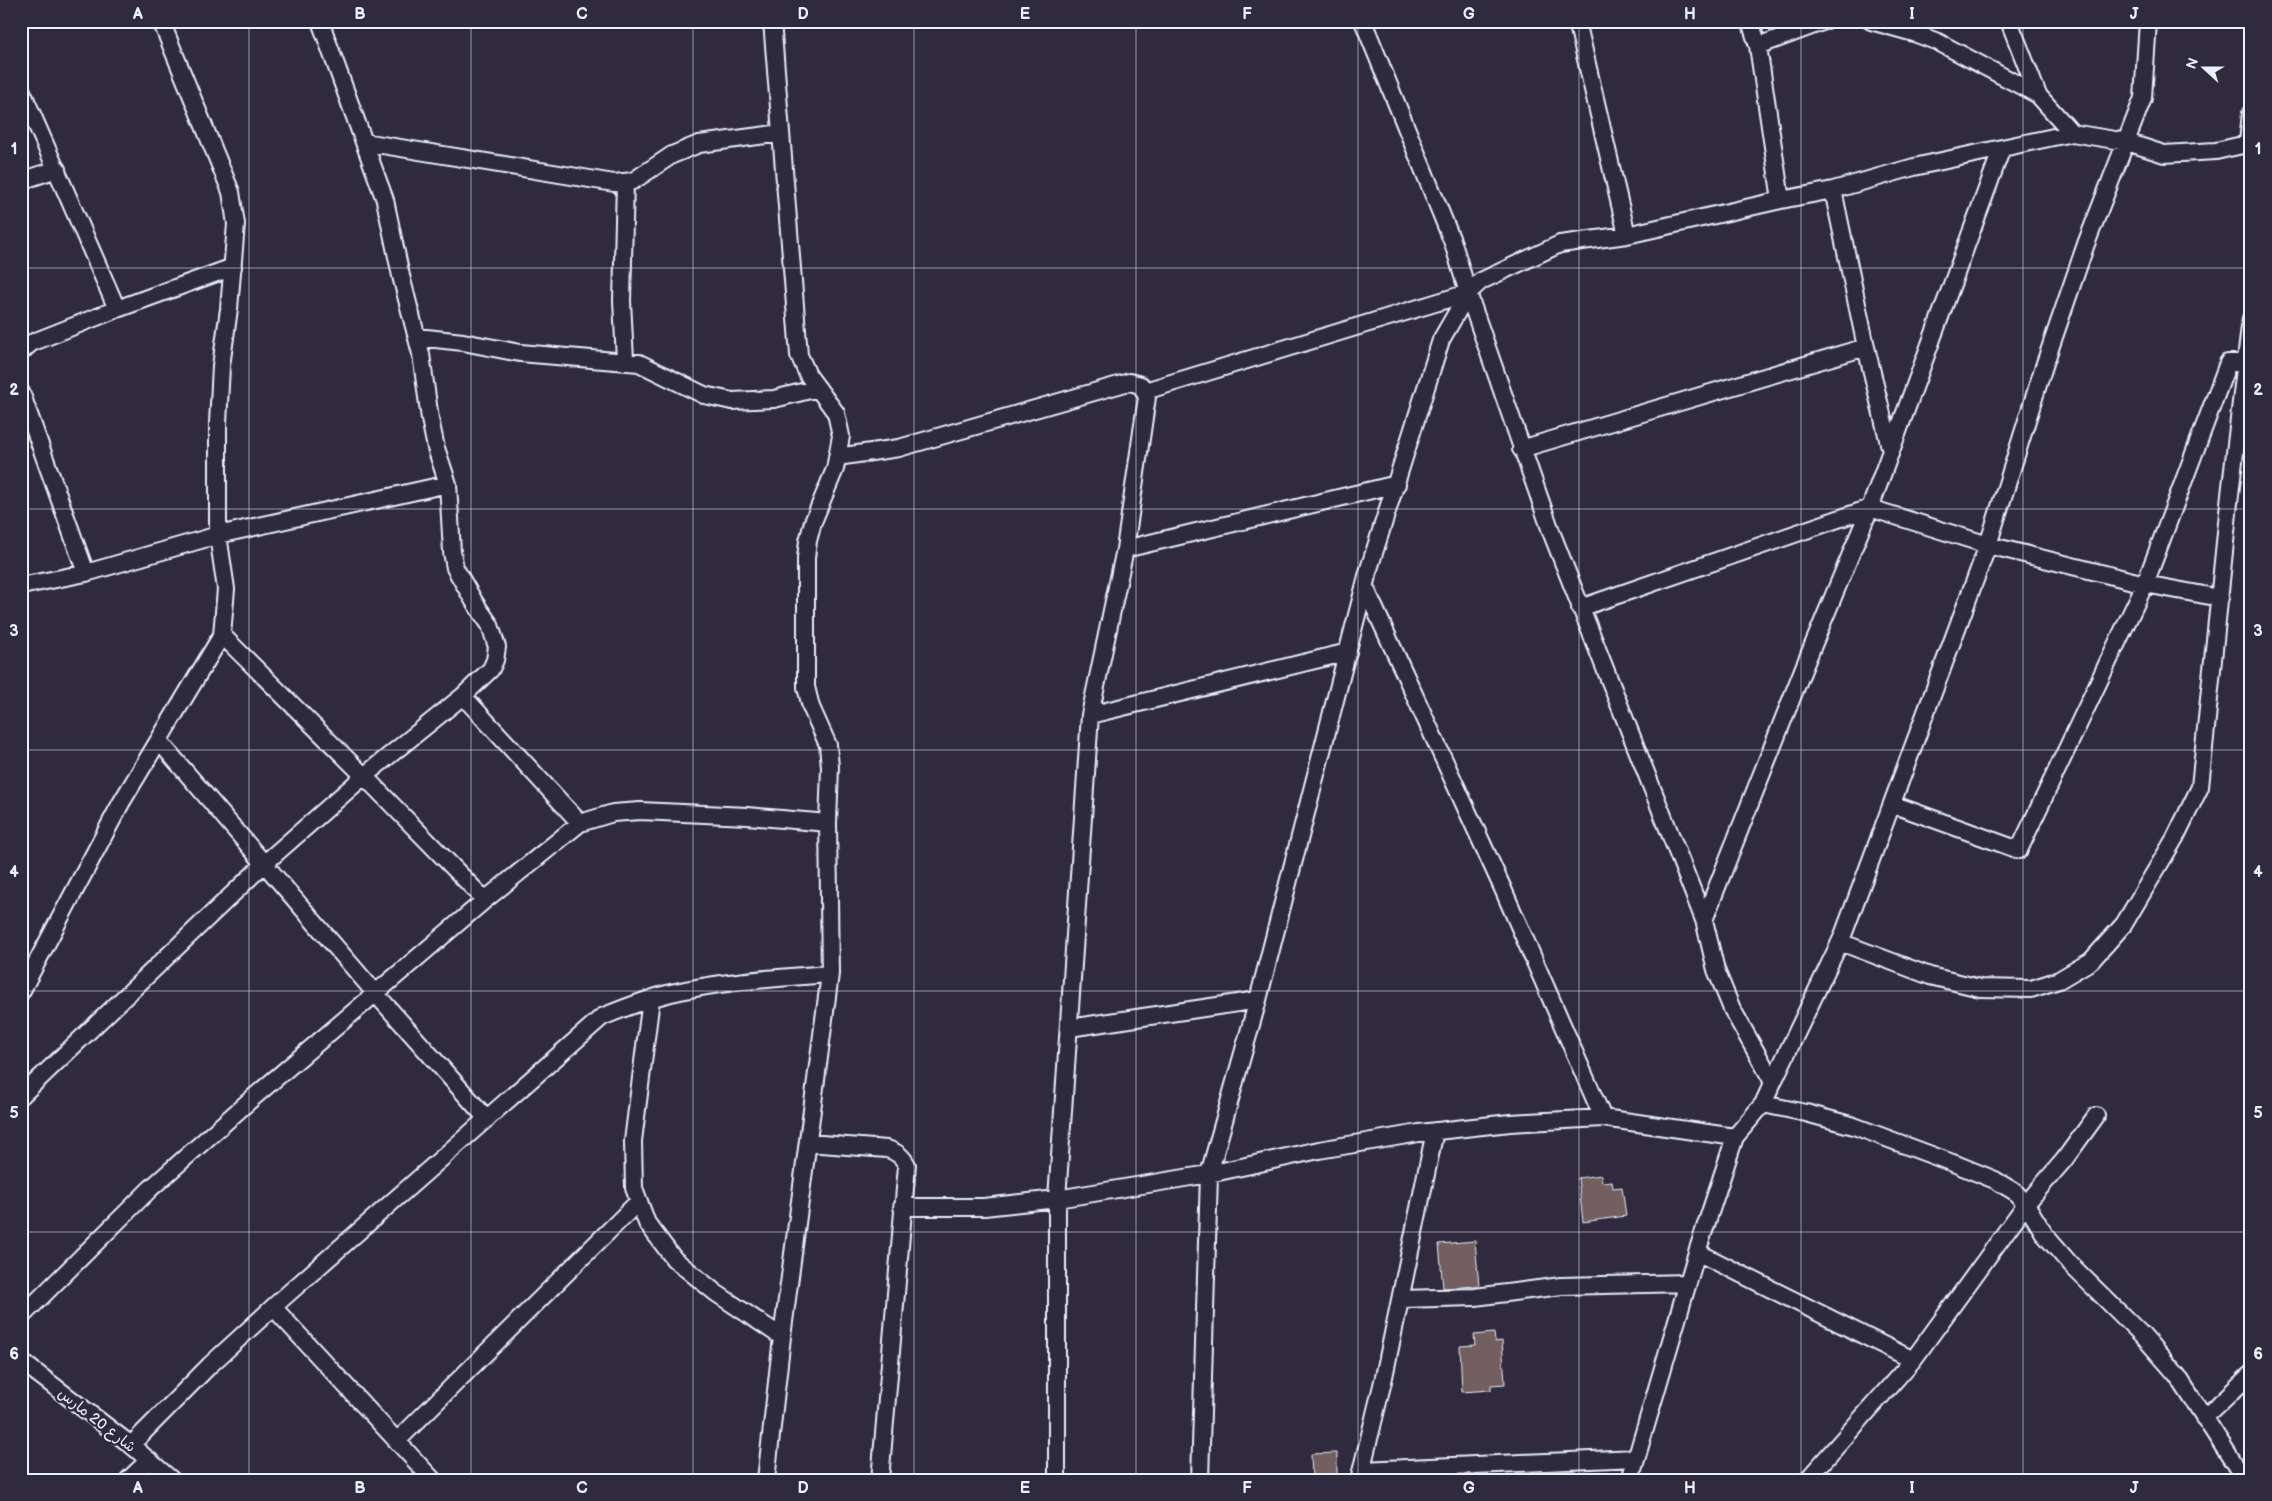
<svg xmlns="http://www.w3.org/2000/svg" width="2272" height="1501" viewBox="0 0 2272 1501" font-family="'Balsamiq Sans','Playpen Sans Arabic',sans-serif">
	<rect width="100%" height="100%" fill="#2f2a3d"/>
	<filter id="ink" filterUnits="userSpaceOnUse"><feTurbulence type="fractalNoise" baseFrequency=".02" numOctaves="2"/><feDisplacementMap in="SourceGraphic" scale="10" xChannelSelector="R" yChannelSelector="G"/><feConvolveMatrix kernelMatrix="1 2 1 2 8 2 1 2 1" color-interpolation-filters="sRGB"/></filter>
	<g filter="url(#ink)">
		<path fill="#735e61" stroke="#e8f1f8" d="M 1601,1175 L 1602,1182 L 1612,1181 L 1613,1188 L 1622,1187 L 1626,1216 L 1583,1222 L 1578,1178 Z
			M 1475,1241 L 1479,1286 L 1443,1288 L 1439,1244 Z
			M 1494,1333 L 1495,1342 L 1502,1341 L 1505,1384 L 1491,1385 L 1491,1390 L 1462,1392 L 1460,1346 L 1475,1345 L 1474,1335 Z
			M 1337,1453 L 1337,1480 L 1312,1480 L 1311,1454 Z"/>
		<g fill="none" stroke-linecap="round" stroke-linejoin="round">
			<defs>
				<path id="minor" d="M 1577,21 L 1627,235
					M 1750,21 L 1758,46 L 1781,200 L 1833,190 L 1914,167 L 2002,148
					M 1871,21 L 1914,33 L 1938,42 L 2038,95
					M 2009,21 L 2038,95 L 2072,133
					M 1758,46 L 1825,21
					M 21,89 L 117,309 L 233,267
					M 364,142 L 614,183 L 633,181 L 672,155 L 699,144 L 781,133
					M 2248,143 L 2251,113
					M 21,181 L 57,169
					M 1833,190 L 1866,347 L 1891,452
					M 1468,293 L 1552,534 L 1704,920 L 1716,970 L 1732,1009 L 1773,1082 L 1763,1104 L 1735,1137 L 1697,1252 L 1630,1480
					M 417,337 L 463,342 L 520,353 L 639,363 L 704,395 L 732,401 L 774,399 L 818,388
					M 21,352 L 31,343 L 117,309
					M 625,360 L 622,301 L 625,182
					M 1145,391 L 1468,293 L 1481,281 L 1560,244 L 1627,235 L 1781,200
					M 21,392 L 86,573
					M 1521,449 L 1866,347
					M 837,457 L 899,448 L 1129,382 L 1141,385 L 1147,397 L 1125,549 L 1090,715
					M 1125,549 L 1397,484
					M 21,586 L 86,573 L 218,535 L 448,484
					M 1365,587 L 1503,889 L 1603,1118
					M 1580,608 L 1870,508 L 1988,545 L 2145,584 L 2220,598
					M 222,635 L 364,776 L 485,900
					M 463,696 L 580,823
					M 159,741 L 376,994 L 487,1119
					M 1892,804 L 2019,850 L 2145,584 L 2228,363 L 2251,363
					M 1704,920 L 1804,667 L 1870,508 L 2002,148 L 2072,133 L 2127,142 L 2164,154 L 2216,151 L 2251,143
					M 1840,942 L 1930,976 L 1980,988 L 2031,989 L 2059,980 L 2091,961 L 2124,924 L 2175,838 L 2200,787 L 2229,503 L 2251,318
					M 21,992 L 121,803 L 222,635 L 226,589 L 218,535 L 218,423 L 221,366 L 229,309 L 236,224 L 231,192 L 161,21
					M 651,999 L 633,1141 L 634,1188 L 647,1223 L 674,1259 L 716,1293 L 782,1337
					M 1069,1028 L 1258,1000
					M 1773,1082 L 1842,938 L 1988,545 L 2043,369 L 2086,244 L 2143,98 L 2148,21
					M 21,1096 L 265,863 L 364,776 L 463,696 L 491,669 L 495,660 L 497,647 L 490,625 L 475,603 L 455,568 L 452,552 L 448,484 L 436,448 L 430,419 L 421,354 L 401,276 L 385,200 L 320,21
					M 1763,1104 L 1806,1113 L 1854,1126 L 1958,1165 L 1995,1180 L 2015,1192 L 2026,1204 L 2045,1235 L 2071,1265 L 2143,1336 L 2177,1375 L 2245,1480
					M 808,1143 L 887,1149 C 897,1152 902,1156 907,1165 L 880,1480
					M 902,1207 L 984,1207 L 1057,1199 L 1209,1174 L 1319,1150 L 1419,1133 L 1510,1123 L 1603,1118 L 1735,1137
					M 1697,1252 L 1913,1360
					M 1401,1299 L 1475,1297 L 1561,1286 L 1688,1283
					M 273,1307 L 433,1480
					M 21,1317 L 150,1189 L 248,1102 L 485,900 L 580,823 L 613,813 L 640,811 L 747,816 L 828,823
					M 21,1361 L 131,1445 L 172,1480
					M 2204,1418 L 2251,1374
					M 397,1441 L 639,1201
					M 131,1445 L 210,1365 L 282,1299 L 602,1017 C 624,1008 647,999 671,993 C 723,981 777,978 830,974
					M 1362,1470 L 1636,1458
					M 128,1480 L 149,1460
					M 766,1480 L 782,1337 L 830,974 L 828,823 L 830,767 L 828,745 L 811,707 L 806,687 L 806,558 L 808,541 L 813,522 L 835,469 L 841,436 L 836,413 L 808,375 L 799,355 L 772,21
					M 1057,1480 L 1057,1199 L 1090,715 L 1348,652
					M 1200,1480 L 1209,1174 L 1258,1000 L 1368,572 L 1441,340 L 1468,293 L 1453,243 L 1363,21
					M 1359,1480 L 1384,1377 L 1435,1131
					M 1807,1480 L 1913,1360 L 2026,1204 L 2064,1160 L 2096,1116"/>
			</defs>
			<use href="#minor" stroke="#e8f1f8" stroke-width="20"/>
			<use href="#minor" stroke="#2f2a3d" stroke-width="16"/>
		</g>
	</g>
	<path fill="none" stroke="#e8f1f8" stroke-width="1" stroke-opacity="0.55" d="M 249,21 L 249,1480M 471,21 L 471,1480M 693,21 L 693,1480M 914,21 L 914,1480M 1136,21 L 1136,1480M 1358,21 L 1358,1480M 1579,21 L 1579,1480M 1801,21 L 1801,1480M 2023,21 L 2023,1480M 21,268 L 2251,268M 21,509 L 2251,509M 21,750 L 2251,750M 21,991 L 2251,991M 21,1232 L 2251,1232"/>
	<g text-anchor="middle" stroke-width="4.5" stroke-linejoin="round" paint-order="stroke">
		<g font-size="15" fill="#e8f1f8" stroke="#2f2a3d">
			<text transform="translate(97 1420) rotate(38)" y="5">شارع 20 مارس</text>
		</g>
	</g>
	<rect width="2272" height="1501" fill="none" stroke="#2f2a3d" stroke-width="55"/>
	<g transform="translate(2204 68) rotate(291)" stroke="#2f2a3d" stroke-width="4" paint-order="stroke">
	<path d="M0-4L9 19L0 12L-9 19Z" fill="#e8f1f8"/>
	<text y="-8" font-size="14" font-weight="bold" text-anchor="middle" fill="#e8f1f8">N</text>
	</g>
	<rect x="28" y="28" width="2216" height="1446" fill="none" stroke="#e8f1f8" stroke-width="2"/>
	<g font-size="16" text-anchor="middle" font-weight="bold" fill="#e8f1f8">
		<text x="138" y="19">A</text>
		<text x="360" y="19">B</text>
		<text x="582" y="19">C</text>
		<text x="803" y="19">D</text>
		<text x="1025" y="19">E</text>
		<text x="1247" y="19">F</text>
		<text x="1469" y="19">G</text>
		<text x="1690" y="19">H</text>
		<text x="1912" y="19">I</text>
		<text x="2134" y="19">J</text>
		<text x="14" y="154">1</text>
		<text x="2258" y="154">1</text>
		<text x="14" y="395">2</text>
		<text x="2258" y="395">2</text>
		<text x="14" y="636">3</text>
		<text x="2258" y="636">3</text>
		<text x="14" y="877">4</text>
		<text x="2258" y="877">4</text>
		<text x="14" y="1118">5</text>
		<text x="2258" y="1118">5</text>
		<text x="14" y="1359">6</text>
		<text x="2258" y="1359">6</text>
		<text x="138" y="1493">A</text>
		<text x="360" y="1493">B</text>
		<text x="582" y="1493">C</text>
		<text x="803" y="1493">D</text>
		<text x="1025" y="1493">E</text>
		<text x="1247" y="1493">F</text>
		<text x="1469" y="1493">G</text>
		<text x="1690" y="1493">H</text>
		<text x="1912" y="1493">I</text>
		<text x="2134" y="1493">J</text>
	</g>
</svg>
